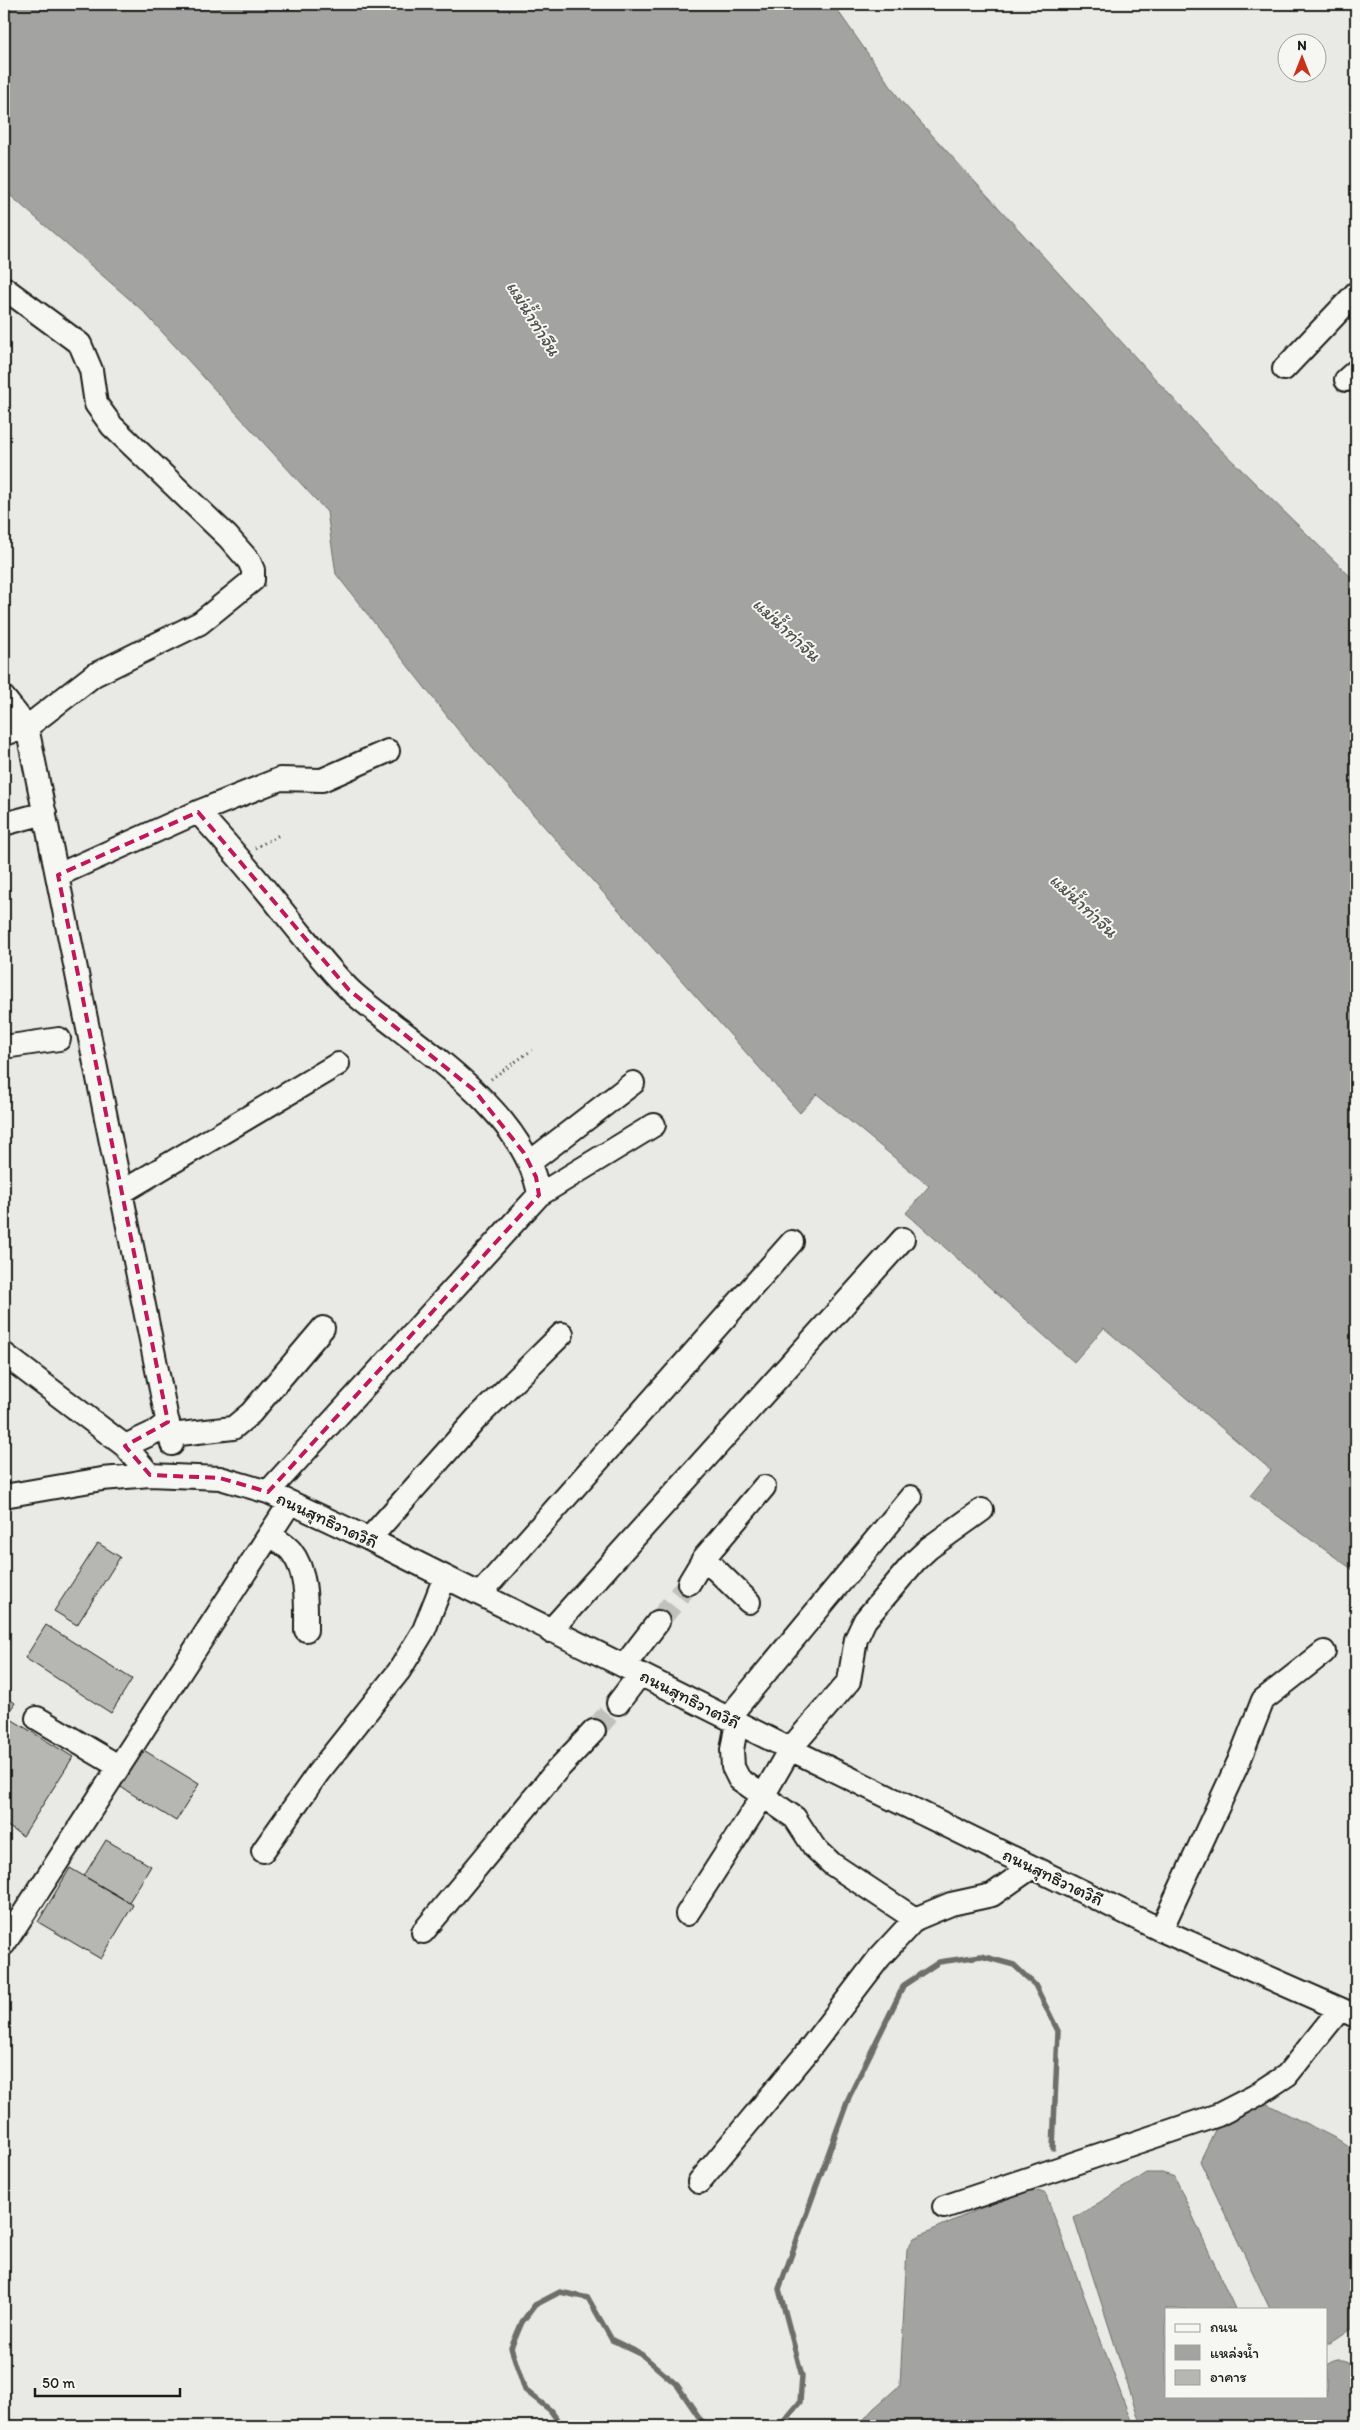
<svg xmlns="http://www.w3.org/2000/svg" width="1360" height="2430" viewBox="0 0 1360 2430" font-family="Itim,'Playpen Sans Thai',sans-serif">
	<rect width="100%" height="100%" fill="#e9e9e5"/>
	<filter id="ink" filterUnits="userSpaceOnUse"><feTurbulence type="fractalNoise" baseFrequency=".02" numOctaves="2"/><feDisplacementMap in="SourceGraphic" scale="10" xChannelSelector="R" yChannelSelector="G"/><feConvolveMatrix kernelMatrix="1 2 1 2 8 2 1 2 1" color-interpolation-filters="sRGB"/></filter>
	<g filter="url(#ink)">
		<path fill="#a3a3a1" stroke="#6d6d6c" d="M 4,4 L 833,4 L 901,101 L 1213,442 L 1356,582 L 1356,1572 L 1250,1496 L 1271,1470 L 1104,1328 L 1074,1362 L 906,1213 L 929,1186 L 817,1094 L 800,1113 L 458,730 L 336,574 L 327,512 L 142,310 L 4,190 Z
			M 1265,2103 L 1337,2139 L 1356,2151 L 1356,2325 L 1330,2343 L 1326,2343 L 1326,2309 L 1270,2309 L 1200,2161 L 1215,2130 Z
			M 1147,2173 L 1162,2173 L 1175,2177 L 1235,2309 L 1166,2309 L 1166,2396 L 1326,2396 L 1326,2365 C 1335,2360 1339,2358 1348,2362 L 1356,2390 L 1356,2426 L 1141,2426 L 1074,2218 Z
			M 1022,2190 L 1045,2192 L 1133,2426 L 858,2426 L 873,2409 L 900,2385 L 907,2249 L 914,2238 Z"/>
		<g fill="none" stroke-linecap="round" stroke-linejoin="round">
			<path stroke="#6d6d6c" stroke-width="5.5" d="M 562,2426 L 550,2410 L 525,2390 L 511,2348 L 522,2322 L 535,2305 L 560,2292 L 588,2298 L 612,2340 L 641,2354 L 677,2385 L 705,2426
				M 780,2426 L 800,2402 L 802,2376 L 779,2289 L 849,2097 L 904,1985 L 939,1962 L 981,1956 L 1014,1965 L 1035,1985 L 1058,2031 L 1053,2148"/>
		</g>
		<path fill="#b6b6b3" stroke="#1c1c1c" d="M 98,1543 L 120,1557 L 77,1625 L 54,1611 Z
			M 46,1625 L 132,1679 L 111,1713 L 25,1658 Z
			M 4,1696 L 15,1703 L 6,1716 L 73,1757 L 23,1836 L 4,1824 Z
			M 142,1749 L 199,1784 L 176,1821 L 119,1786 Z
			M 106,1840 L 151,1866 L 129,1902 L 84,1876 Z
			M 70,1868 L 133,1905 L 101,1959 L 38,1922 Z"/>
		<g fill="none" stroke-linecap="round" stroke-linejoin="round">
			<path stroke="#c0c0bd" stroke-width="22" stroke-dasharray="22 11" stroke-linecap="butt" d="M 658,1622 L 689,1583
				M 594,1731 L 618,1703"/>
			<defs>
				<path id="minor" d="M 4,288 L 80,344 L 91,370 L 96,404 L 112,426 L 228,537 L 249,561 L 253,570 L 253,580 L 200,623 L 94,675 L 27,727 L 4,734
					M 1284,369 L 1356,293
					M 1346,380 L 1356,371
					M 4,698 L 27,727 L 172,1444
					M 198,812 C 230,847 260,882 289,919 C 308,942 327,967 348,988 C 362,1002 380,1014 395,1026 C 449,1067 528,1125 539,1195 L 268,1492
					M 4,824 L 45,813
					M 58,875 L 198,812 L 280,779 L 322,780 L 388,751
					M 4,1047 L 59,1039
					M 529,1163 L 633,1083
					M 122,1192 L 338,1064
					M 539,1195 L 654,1125
					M 4,1354 L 125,1446 L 150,1475
					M 171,1435 L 233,1428 L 251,1413 L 323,1328
					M 125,1446 L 155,1432 L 168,1422
					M 4,1496 L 102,1479 L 150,1475 L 220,1478 L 268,1492 L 369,1539 L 790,1749 L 1161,1930 L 1356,2016
					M 270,1534 C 276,1540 286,1545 291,1551 C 308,1572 306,1606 306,1630
					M 369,1539 L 477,1418 L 562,1334
					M 704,1558 L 749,1602
					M 689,1583 L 704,1558 L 764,1487
					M 480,1594 L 792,1242
					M 550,1631 L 903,1239
					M 624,1666 L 658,1622
					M 618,1703 L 640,1674
					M 37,1718 L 118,1766
					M 728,1718 L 911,1497
					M 737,1722 L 732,1750 L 733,1767 L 739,1779 L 795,1818 L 814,1847 L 832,1864 L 915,1919
					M 263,1851 L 318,1773 L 399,1671 L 424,1630 L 445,1577
					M 687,1914 L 763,1796 L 790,1749 L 849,1681 L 856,1639 L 865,1620 L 915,1561 L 929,1548 L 982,1510
					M 1161,1930 L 1239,1761 L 1263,1700 L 1324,1652
					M 423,1932 L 557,1770 L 594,1731
					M 4,1944 L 290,1503
					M 699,2182 L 804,2056 L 879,1958 L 915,1919 L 951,1904 L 992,1895 L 1032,1867
					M 944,2207 L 1218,2115 L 1255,2096 L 1287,2075 L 1340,2009"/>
			</defs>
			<use href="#minor" stroke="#1c1c1c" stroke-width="26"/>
			<path stroke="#1c1c1c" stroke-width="3" stroke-dasharray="1 4" stroke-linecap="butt" d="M 255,848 L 281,834
				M 491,1079 L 532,1050"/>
			<use href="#minor" stroke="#f6f6f2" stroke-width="22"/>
		</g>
	</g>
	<path fill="none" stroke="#c2185b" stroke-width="4" stroke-dasharray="10 6" stroke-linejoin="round" d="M 198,812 L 349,990 L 474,1090 L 524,1153 L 536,1177 L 539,1195 L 268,1492 L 220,1478 L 150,1475 L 125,1446 L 168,1422 L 58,875 Z"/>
	<g text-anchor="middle" stroke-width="4" stroke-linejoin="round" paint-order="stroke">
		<g font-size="18" fill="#1c1c1c" stroke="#f6f6f2">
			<text transform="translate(327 1520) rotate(25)" y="6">ถนนสุทธิวาตวิถี</text>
			<text transform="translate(690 1699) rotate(27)" y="6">ถนนสุทธิวาตวิถี</text>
			<text transform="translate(1053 1877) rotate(26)" y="6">ถนนสุทธิวาตวิถี</text>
		</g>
		<g font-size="19" font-style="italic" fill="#525251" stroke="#f6f6f2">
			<text transform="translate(534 318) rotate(58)" y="7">แม่น้ำท่าจีน</text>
			<text transform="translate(787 629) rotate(43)" y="7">แม่น้ำท่าจีน</text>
			<text transform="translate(1084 905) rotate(43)" y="7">แม่น้ำท่าจีน</text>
		</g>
	</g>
	<rect width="1360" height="2430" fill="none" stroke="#f6f6f2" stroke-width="20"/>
	<rect x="10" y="10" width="1340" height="2410" fill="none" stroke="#1c1c1c" stroke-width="2" filter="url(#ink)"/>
	<rect x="1165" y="2308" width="162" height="90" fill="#f6f6f2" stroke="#9f9f9c"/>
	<rect x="1175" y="2324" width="25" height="8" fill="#f6f6f2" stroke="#9f9f9c"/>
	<text x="1210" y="2332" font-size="15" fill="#1c1c1c">ถนน</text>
	<rect x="1175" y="2345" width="25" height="15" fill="#a3a3a1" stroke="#9f9f9c"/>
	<text x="1210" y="2358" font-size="15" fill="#1c1c1c">แหล่งน้ำ</text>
	<rect x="1175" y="2370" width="25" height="15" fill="#b6b6b3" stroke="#9f9f9c"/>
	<text x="1210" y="2382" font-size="15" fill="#1c1c1c">อาคาร</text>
	<g transform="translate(1302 58)"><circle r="24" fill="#f6f6f2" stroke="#9f9f9c"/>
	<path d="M0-4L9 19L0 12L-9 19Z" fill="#c8321e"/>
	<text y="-8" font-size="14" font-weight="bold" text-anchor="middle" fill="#1c1c1c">N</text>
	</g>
	<path d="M35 2388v8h145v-8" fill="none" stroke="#1c1c1c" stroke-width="2.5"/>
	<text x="42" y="2388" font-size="15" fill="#1c1c1c" stroke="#f6f6f2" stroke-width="4" paint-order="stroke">50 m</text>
</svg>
